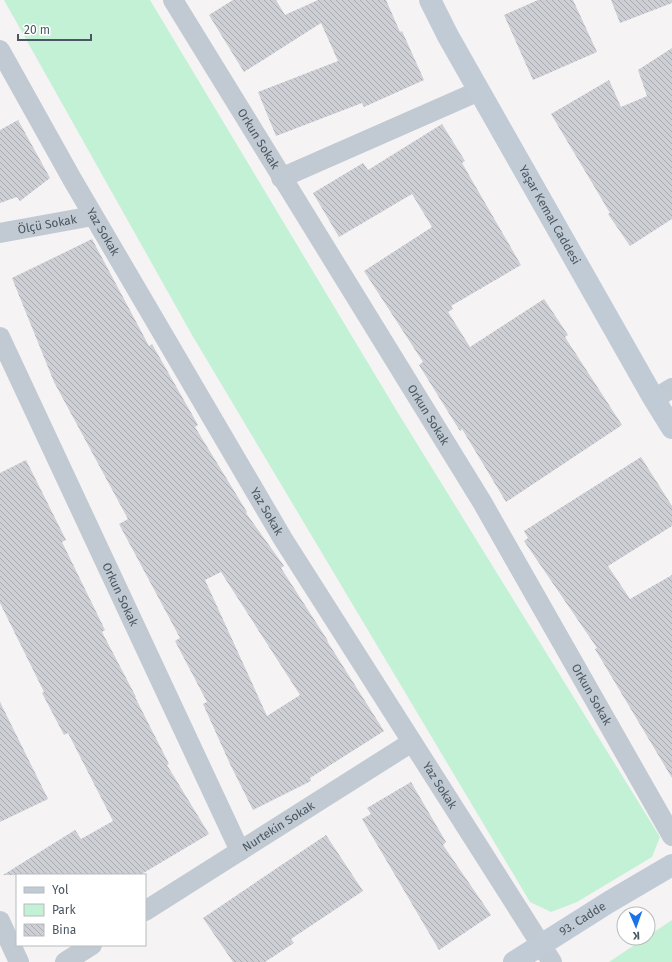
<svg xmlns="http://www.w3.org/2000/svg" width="672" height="962" viewBox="0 0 672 962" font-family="'Fira Sans',sans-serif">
	<defs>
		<pattern id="building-back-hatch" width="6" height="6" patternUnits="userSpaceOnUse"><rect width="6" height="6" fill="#cdcfd5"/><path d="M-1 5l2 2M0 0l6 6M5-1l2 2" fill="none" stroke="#a8abb0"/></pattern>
	</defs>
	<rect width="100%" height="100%" fill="#f5f3f3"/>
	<path fill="#c3f1d5" d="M 4,0 L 150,0 L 398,413 L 660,837 L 652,857 L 577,902 L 551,912 L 530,902 L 192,335 Z
		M 672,920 L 672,962 L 609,962 L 645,938 L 648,938 L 648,936 Z"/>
	<path fill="url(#building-back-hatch)" fill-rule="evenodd" d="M 233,0 L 276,0 L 285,15 L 318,0 L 386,0 L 400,32 L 402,31 L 424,80 L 364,107 L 362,103 L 276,136 L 258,92 L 338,61 L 321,23 L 244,72 L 209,15 Z
		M 538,0 L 573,0 L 597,52 L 533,80 L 504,15 Z
		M 611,0 L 672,0 L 672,3 L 620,23 Z
		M 672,48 L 672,219 L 630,246 L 608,214 L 610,213 L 551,114 L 609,80 L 621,107 L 647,96 L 638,70 Z
		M 18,120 L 50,178 L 20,201 L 17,197 L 0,203 L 0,130 Z
		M 442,124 L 465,161 L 462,163 L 521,265 L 451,306 L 453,309 L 448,312 L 470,347 L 544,299 L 568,335 L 565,337 L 622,425 L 506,502 L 462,429 L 460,431 L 419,365 L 423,362 L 364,271 L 432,227 L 412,194 L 339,237 L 313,193 L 363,163 L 368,170 Z
		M 92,239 L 149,346 L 152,344 L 198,425 L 195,427 L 247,512 L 246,513 L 284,566 L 281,568 L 328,641 L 327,641 L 384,731 L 310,778 L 311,781 L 253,810 L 230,764 L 203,704 L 207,702 L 175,641 L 180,638 L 119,524 L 128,519 L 54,382 L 12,278 ZM 221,572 L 300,695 L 267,716 L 205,580 Z
		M 641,457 L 672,506 L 672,526 L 608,566 L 630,599 L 672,575 L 672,778 L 595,649 L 597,648 L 524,541 L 528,538 L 524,531 Z
		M 26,460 L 66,540 L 62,542 L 105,630 L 102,632 L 136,697 L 135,697 L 169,764 L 167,765 L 209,834 L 140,875 L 3,875 L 75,830 L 81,839 L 113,821 L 68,733 L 64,735 L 42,693 L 44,692 L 0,603 L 0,473 Z
		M 0,702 L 48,799 L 0,822 Z
		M 411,782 L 446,842 L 443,845 L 491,915 L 439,950 L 362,819 L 371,814 L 367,808 Z
		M 326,835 L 363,891 L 291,939 L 294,943 L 265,962 L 233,962 L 203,918 Z"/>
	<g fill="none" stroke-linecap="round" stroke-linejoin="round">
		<g stroke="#c1cad2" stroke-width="20">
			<path id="s1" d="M 173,0 L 482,502 L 672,836"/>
			<path id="s2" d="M 0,50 L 72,179 L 283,539 L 552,962"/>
			<path d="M 281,178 L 479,91"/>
			<path id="s3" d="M 0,233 L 93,216"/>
			<path id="s4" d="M 0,337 L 240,851"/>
			<path d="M 654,399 L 672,388"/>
			<path id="s5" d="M 145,911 L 412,742"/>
			<path d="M 0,921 L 19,962"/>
			<path d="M 65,962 L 92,945"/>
		</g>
		<g stroke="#c1cbd6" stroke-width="22">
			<path id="s6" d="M 430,0 L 448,36 L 654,399 L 672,428"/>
			<path id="s7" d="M 514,962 L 609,902 L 672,865"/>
		</g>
	</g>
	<g text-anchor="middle" stroke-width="3" stroke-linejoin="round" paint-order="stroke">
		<g font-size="12" fill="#4a5661" stroke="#fff">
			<text dy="4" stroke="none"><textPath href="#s1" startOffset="163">Orkun Sokak</textPath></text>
			<text dy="4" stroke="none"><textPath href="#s6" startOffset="246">Yaşar Kemal Caddesi</textPath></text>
			<text dy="4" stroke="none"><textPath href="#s3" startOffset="48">Ölçü Sokak</textPath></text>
			<text dy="4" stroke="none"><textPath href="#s2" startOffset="209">Yaz Sokak</textPath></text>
			<text dy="4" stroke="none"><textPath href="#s1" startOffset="487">Orkun Sokak</textPath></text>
			<text dy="4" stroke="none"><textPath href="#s2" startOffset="533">Yaz Sokak</textPath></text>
			<text dy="4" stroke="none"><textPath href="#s4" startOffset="284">Orkun Sokak</textPath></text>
			<text dy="4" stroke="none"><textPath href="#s1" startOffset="811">Orkun Sokak</textPath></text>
			<text dy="4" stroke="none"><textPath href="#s2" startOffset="857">Yaz Sokak</textPath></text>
			<text dy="4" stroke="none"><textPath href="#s5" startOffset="158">Nurtekin Sokak</textPath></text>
			<text dy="4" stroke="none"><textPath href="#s7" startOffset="81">93. Cadde</textPath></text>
		</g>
	</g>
	<rect x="16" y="874" width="130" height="72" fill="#ffffff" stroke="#b7bbc0"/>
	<rect x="24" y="887" width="20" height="6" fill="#c1cbd6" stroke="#b7bbc0"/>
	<text x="52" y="894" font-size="12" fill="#4a5661">Yol</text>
	<rect x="24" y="904" width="20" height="12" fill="#c3f1d5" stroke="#b7bbc0"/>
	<text x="52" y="914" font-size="12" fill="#4a5661">Park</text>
	<rect x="24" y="924" width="20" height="12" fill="url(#building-back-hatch)" stroke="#b7bbc0"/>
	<text x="52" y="934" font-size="12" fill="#4a5661">Bina</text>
	<g transform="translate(636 926) rotate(178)"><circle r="19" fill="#ffffff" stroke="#b7bbc0"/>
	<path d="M0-3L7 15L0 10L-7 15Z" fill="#1a73e8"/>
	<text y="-6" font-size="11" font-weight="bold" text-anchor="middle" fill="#4a5661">K</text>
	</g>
	<path d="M18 34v6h73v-6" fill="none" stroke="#4a5661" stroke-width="2"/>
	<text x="24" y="34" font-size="12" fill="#4a5661" stroke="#ffffff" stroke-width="3" paint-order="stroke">20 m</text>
</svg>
